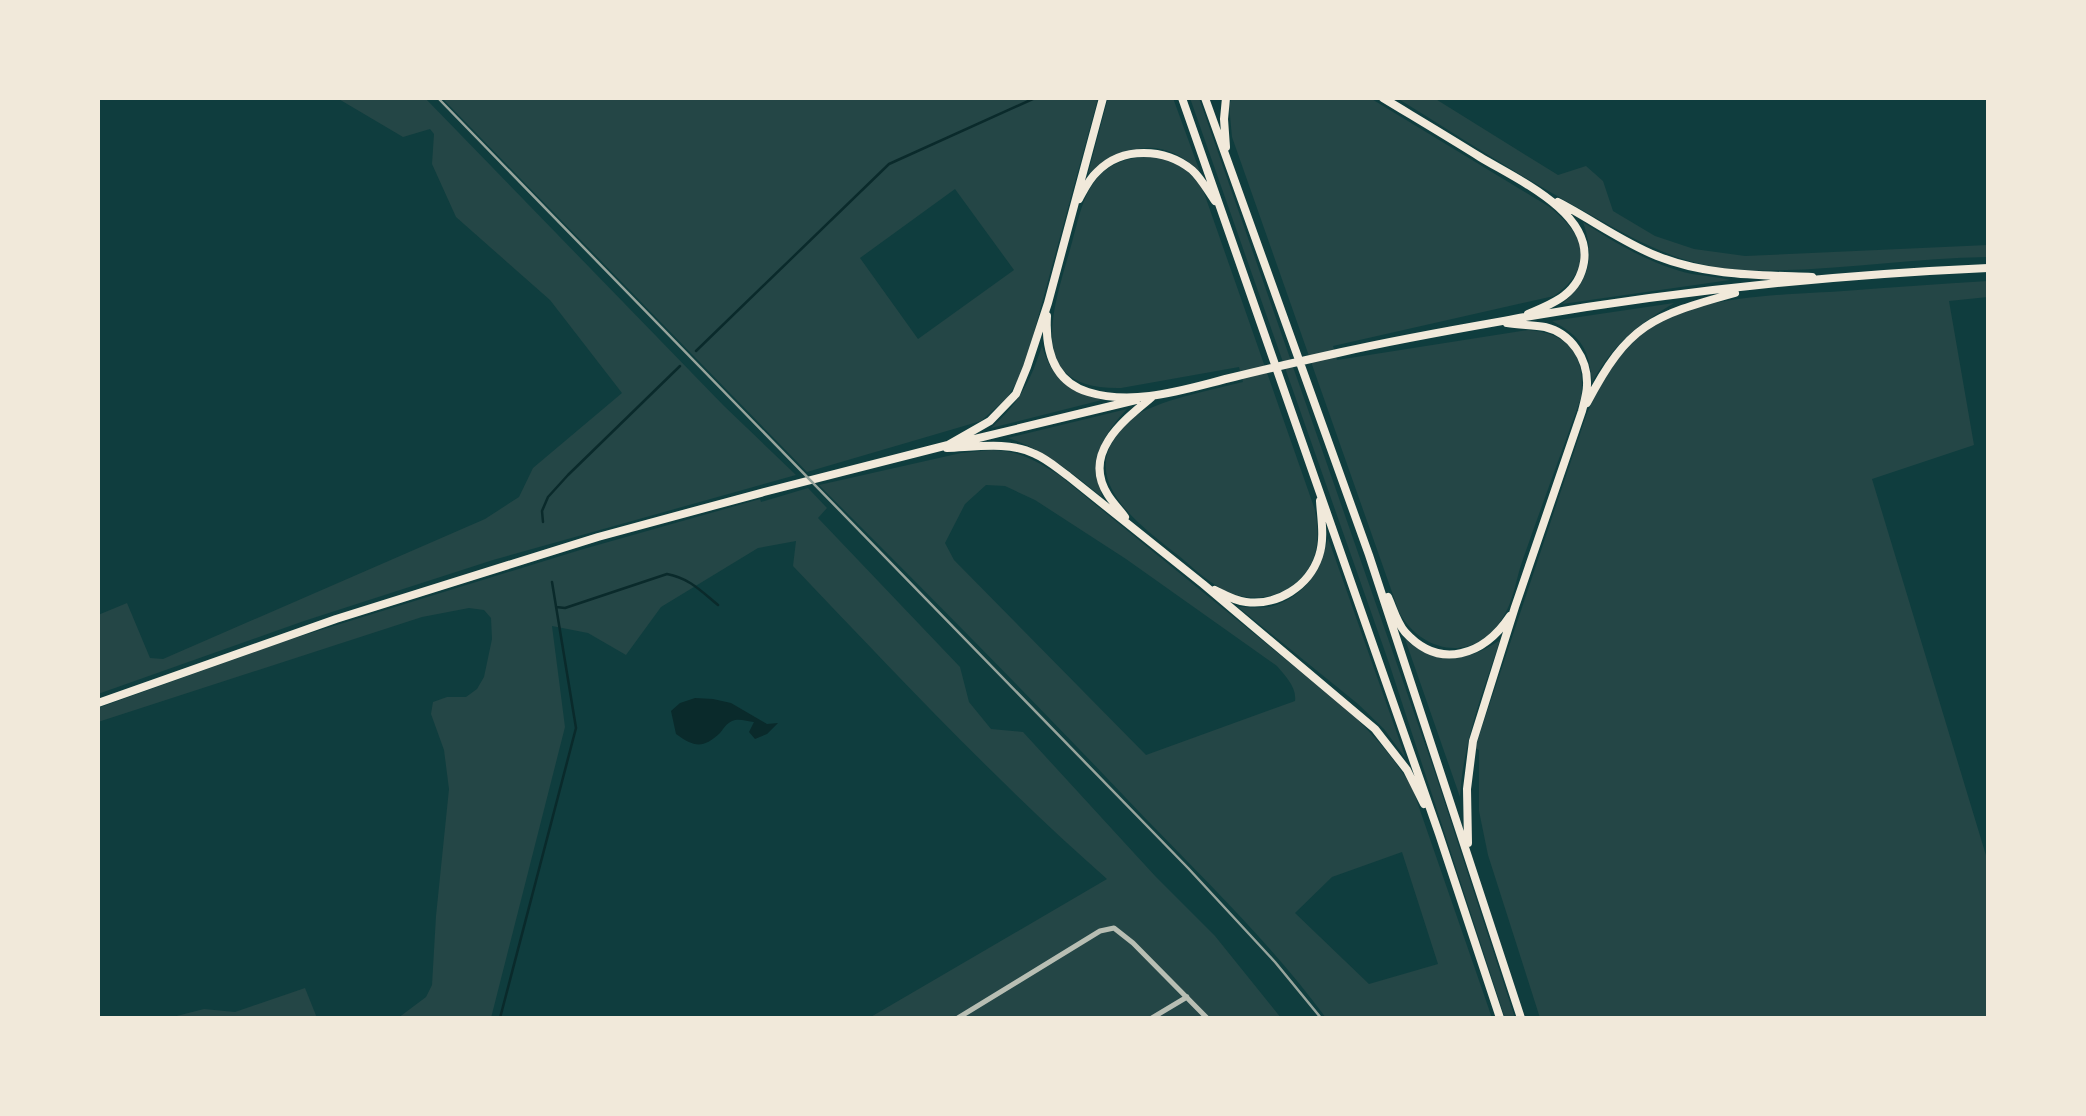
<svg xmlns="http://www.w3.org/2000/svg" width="2086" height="1116" viewBox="0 0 2086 1116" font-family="'Fira Sans',sans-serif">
	<rect width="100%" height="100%" fill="#0f3d3e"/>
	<path fill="#244646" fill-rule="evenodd" d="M 337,98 L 425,98 L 724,406 L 796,475 L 493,560 L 304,621 L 98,694 L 98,615 L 127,603 L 150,658 L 163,659 L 485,519 L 519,497 L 533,468 L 622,393 L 550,300 L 456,217 L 432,164 L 434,134 L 430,129 L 403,137 Z
		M 442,98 L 1098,98 L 1033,336 L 1019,378 L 1007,398 L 981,421 L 807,472 ZM 955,189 L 1014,270 L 918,339 L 860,258 Z
		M 1108,98 L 1173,98 L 1200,172 C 1162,134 1126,145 1088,174 Z
		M 1190,98 L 1199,98 L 1434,770 L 1515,1018 L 1505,1018 L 1389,663 Z
		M 1232,98 L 1370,98 L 1548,206 C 1584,233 1597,266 1554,296 L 1333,346 L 1337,360 L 1528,330 C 1570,333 1586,357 1581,398 C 1562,451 1542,505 1523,559 C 1516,578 1514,601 1502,619 C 1475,663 1422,654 1399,612 L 1232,137 L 1229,105 Z
		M 1397,98 L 1434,98 L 1558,175 L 1586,166 L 1603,181 L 1613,211 L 1655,236 L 1694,249 L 1745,256 L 1988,245 L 1988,257 C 1907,258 1826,273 1745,270 C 1676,267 1631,237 1573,205 C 1513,172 1455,134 1397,98 Z
		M 1156,156 L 1184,168 L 1202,187 L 1315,510 C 1317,521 1318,531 1317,542 C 1314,580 1277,604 1241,596 C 1217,591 1197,571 1179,556 C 1145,529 1078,483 1118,434 C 1122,429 1126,422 1132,418 C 1157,400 1212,390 1243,382 L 1239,367 L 1121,388 C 1025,390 1052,313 1069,253 C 1077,228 1081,193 1101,174 C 1117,159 1136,157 1156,156 Z
		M 1583,222 C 1615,243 1654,266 1692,274 C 1705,276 1718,277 1730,280 L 1562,304 C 1591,278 1595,258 1583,222 Z
		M 1988,281 L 1988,297 L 1949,301 L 1974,445 L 1872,479 L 1988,862 L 1988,1018 L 1540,1018 L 1488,855 L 1479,811 L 1479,750 L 1475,748 L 1586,416 C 1599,387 1613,357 1637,335 C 1683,295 1785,295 1844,291 C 1892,287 1940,284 1988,281 Z
		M 1674,303 C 1634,328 1617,340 1592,382 C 1589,349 1582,337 1552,321 Z
		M 1042,346 C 1052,380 1070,390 1102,400 L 991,428 C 1020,402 1030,382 1042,346 Z
		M 1127,409 C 1099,439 1093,457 1102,497 C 1072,473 1045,450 1008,438 Z
		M 991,450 C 1021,451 1034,460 1059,475 L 1349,711 C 1374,736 1396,759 1413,790 L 1492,1018 L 1326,1018 C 1273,946 1207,882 1145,818 C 1038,705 929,595 819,485 L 961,453 ZM 986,485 L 1005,486 L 1035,500 L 1126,559 L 1277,666 C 1285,676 1297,687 1295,701 L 1146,755 L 954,560 L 945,543 L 965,504 ZM 1402,852 L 1438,964 L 1369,984 L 1295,913 L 1332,877 Z
		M 808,488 L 827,508 L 818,518 L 960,667 L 969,702 L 991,729 L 1023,732 L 1156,877 L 1215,936 L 1281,1018 L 869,1018 L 1107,879 C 996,781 895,673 793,566 L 796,541 L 758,548 L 661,607 L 626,655 L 588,633 L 552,626 L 565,727 L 491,1018 L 398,1018 L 426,997 L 432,985 L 436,916 L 449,789 L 444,750 L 431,714 L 433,702 L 447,697 L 466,697 L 477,689 L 484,677 L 492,639 L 491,618 L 484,610 L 469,608 L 422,617 L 98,722 L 98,708 L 285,641 L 580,550 L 760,499 L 761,502 Z
		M 1328,538 L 1406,759 L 1384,729 L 1358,704 L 1238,607 C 1249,607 1265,609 1276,605 C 1307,594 1321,569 1328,538 Z
		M 1405,639 C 1436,666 1468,662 1500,640 C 1483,692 1463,742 1460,797 Z
		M 305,988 L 317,1018 L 169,1018 L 204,1009 L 235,1012 Z"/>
	<path fill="#0a2a2b" d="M 695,698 L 713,699 L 731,703 L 767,724 L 778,723 L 767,734 L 755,739 L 749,732 L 754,722 C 747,721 738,718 732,721 C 727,723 723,729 720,733 C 703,749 694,747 676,734 L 671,711 L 680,703 Z"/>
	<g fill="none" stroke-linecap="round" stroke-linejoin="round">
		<path stroke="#0a2a2b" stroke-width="2.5" d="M 696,351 L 889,164 L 1035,98
			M 543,522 L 542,511 L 548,497 L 568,475 L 680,366
			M 556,607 L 565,608 L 667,574 C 689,578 701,591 718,605
			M 500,1018 L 576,728 L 552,582"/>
		<path stroke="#b8beb3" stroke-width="5" d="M 958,1018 L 1100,931 L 1114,928 L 1133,943 L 1207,1018
			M 1152,1018 L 1187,997"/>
		<path stroke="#f1e9da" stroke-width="8" d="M 1182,98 L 1439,834 L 1500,1018
			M 1205,98 L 1369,555 L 1521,1018
			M 1226,98 L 1224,119 L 1226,147
			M 1383,98 C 1416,118 1448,137 1480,157 C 1516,179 1592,212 1584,262 C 1579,293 1555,303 1528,314
			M 1079,199 C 1084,190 1089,179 1097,172 C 1122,146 1165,148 1192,170 C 1201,178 1208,191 1215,201
			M 1558,202 C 1591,219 1622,242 1657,256 C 1707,276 1759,275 1812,277
			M 1047,316 C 1045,349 1053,381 1088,392 C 1136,407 1188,388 1234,377 C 1270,368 1306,360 1342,352 C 1399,339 1457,329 1514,319 C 1669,292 1831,275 1988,268
			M 1587,403 C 1628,324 1652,316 1735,293
			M 958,443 L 1136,400
			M 947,448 C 975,447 1010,441 1035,454 C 1047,459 1057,468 1068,476 L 1203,584 L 1375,729 L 1407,770 L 1424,804
			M 1125,517 C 1120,510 1113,503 1108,495 C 1081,453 1124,420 1152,397
			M 1215,590 C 1225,595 1235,601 1246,602 C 1278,606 1309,586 1319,556 C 1325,538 1321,518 1320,501
			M 1388,597 C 1393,608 1397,623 1405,632 C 1440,671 1484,655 1510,616
			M 98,703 L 336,619 L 598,537 L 764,492 L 948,445 L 990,421 L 1016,394 L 1027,367 L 1048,303 L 1103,98
			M 1468,843 L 1467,789 L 1473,741 L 1515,607 L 1582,411 C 1584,403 1587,393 1587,385 C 1588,359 1571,333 1545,327 C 1533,325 1520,325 1507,323"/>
		<path stroke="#97a49c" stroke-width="2.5" d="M 438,98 L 1188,868 L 1275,962 L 1321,1018"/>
	</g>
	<rect width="2086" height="1116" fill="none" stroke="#f1e9da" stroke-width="200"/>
</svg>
